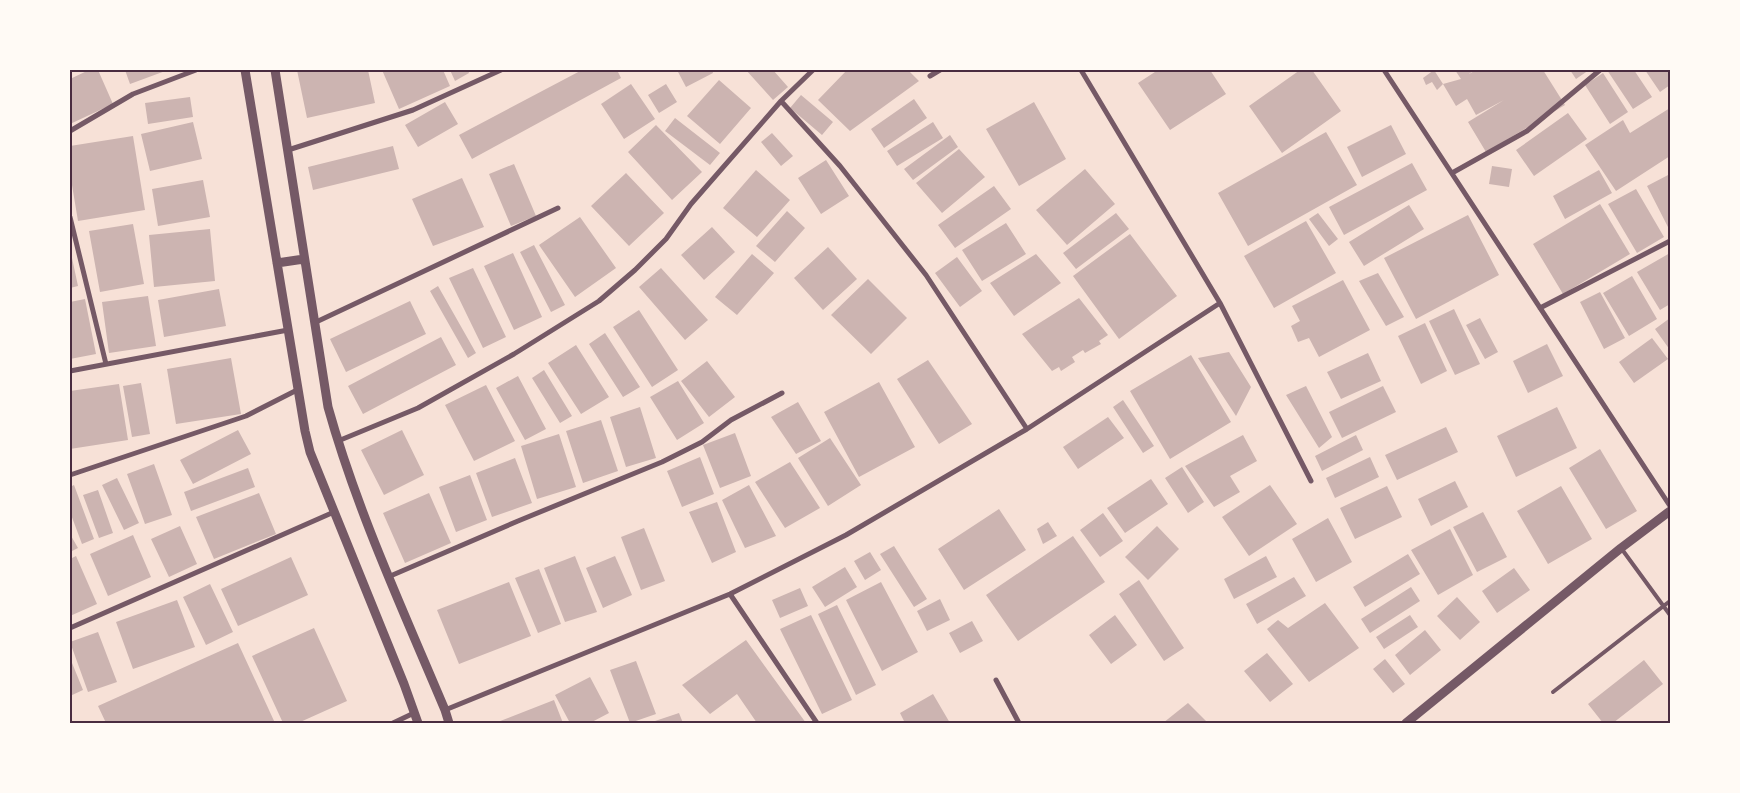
<svg xmlns="http://www.w3.org/2000/svg" width="1740" height="793" viewBox="0 0 1740 793" font-family="'DM Sans',sans-serif">
	<rect width="100%" height="100%" fill="#f7e1d7"/>
	<path fill="#ccb4b1" d="M 89,70 L 98,70 L 113,104 L 70,124 L 70,79 Z
		M 125,70 L 168,70 L 130,84 Z
		M 297,70 L 368,70 L 375,103 L 307,118 Z
		M 382,70 L 443,70 L 450,86 L 399,109 Z
		M 450,70 L 468,70 L 469,73 L 455,81 Z
		M 582,70 L 617,70 L 621,78 L 472,159 L 459,135 Z
		M 677,70 L 712,70 L 713,73 L 686,87 Z
		M 746,70 L 773,70 L 788,87 L 773,100 Z
		M 847,70 L 908,70 L 919,81 L 850,131 L 818,100 Z
		M 1158,70 L 1210,70 L 1226,94 L 1170,130 L 1138,83 Z
		M 1300,70 L 1312,70 L 1341,111 L 1282,153 L 1249,106 Z
		M 1434,70 L 1443,84 L 1461,79 L 1455,70 L 1474,70 L 1469,74 L 1476,70 L 1543,70 L 1565,105 L 1486,152 L 1468,122 L 1504,100 L 1476,115 L 1467,99 L 1456,106 L 1443,84 L 1437,90 L 1432,82 L 1426,85 L 1423,78 Z
		M 1570,70 L 1589,70 L 1576,79 Z
		M 1607,70 L 1634,70 L 1652,97 L 1633,109 Z
		M 1645,70 L 1670,70 L 1670,85 L 1660,92 Z
		M 1603,73 L 1628,112 L 1610,124 L 1585,85 Z
		M 719,80 L 751,108 L 720,144 L 687,116 Z
		M 631,84 L 655,119 L 624,139 L 601,104 Z
		M 666,84 L 677,102 L 659,113 L 648,95 Z
		M 801,95 L 833,122 L 822,135 L 790,108 Z
		M 190,97 L 193,117 L 148,124 L 145,103 Z
		M 914,99 L 927,118 L 884,148 L 871,129 Z
		M 445,102 L 458,124 L 418,147 L 405,125 Z
		M 1034,102 L 1066,159 L 1019,186 L 986,129 Z
		M 1670,108 L 1670,156 L 1616,191 L 1585,145 L 1623,120 L 1630,133 Z
		M 1568,113 L 1587,139 L 1534,176 L 1516,150 Z
		M 675,118 L 720,153 L 710,165 L 665,131 Z
		M 193,122 L 202,159 L 150,171 L 141,134 Z
		M 933,122 L 943,138 L 897,166 L 887,151 Z
		M 656,125 L 702,172 L 672,200 L 628,152 Z
		M 1391,125 L 1406,154 L 1362,177 L 1347,147 Z
		M 1326,132 L 1357,185 L 1248,246 L 1218,193 Z
		M 772,133 L 793,156 L 781,166 L 761,142 Z
		M 950,135 L 958,147 L 913,180 L 904,169 Z
		M 133,136 L 145,210 L 78,221 L 70,173 L 70,146 Z
		M 393,146 L 399,169 L 313,190 L 308,167 Z
		M 959,149 L 985,177 L 942,213 L 916,183 Z
		M 826,160 L 849,196 L 821,214 L 798,178 Z
		M 1412,163 L 1427,190 L 1344,235 L 1329,207 Z
		M 514,164 L 536,216 L 511,226 L 489,174 Z
		M 1492,166 L 1512,169 L 1509,187 L 1489,184 Z
		M 1085,169 L 1115,204 L 1067,245 L 1036,210 Z
		M 756,170 L 790,200 L 757,237 L 723,208 Z
		M 1599,170 L 1612,193 L 1565,219 L 1553,196 Z
		M 626,173 L 664,213 L 629,246 L 591,206 Z
		M 1670,174 L 1670,231 L 1647,186 Z
		M 462,178 L 484,227 L 433,246 L 412,199 Z
		M 203,180 L 210,217 L 158,226 L 152,189 Z
		M 994,186 L 1011,209 L 955,248 L 938,225 Z
		M 1636,189 L 1664,237 L 1637,253 L 1608,204 Z
		M 1600,204 L 1630,254 L 1563,294 L 1533,244 Z
		M 1409,205 L 1424,229 L 1364,266 L 1349,242 Z
		M 787,211 L 805,228 L 775,262 L 756,246 Z
		M 1116,213 L 1129,229 L 1076,269 L 1063,253 Z
		M 1318,213 L 1338,239 L 1329,246 L 1309,219 Z
		M 1468,215 L 1499,275 L 1416,319 L 1384,258 Z
		M 580,217 L 616,268 L 575,297 L 539,245 Z
		M 1306,221 L 1336,273 L 1274,308 L 1244,256 Z
		M 1006,223 L 1026,254 L 982,281 L 962,250 Z
		M 133,224 L 144,284 L 100,292 L 89,231 Z
		M 712,227 L 735,252 L 704,280 L 681,255 Z
		M 210,229 L 215,281 L 154,287 L 149,235 Z
		M 1130,234 L 1177,296 L 1119,339 L 1073,276 Z
		M 534,245 L 565,305 L 551,312 L 520,252 Z
		M 828,247 L 857,279 L 823,310 L 794,278 Z
		M 513,253 L 542,317 L 514,330 L 484,266 Z
		M 1670,253 L 1670,304 L 1660,310 L 1637,272 Z
		M 752,254 L 774,273 L 737,315 L 715,297 Z
		M 1036,254 L 1061,283 L 1014,316 L 990,283 Z
		M 957,257 L 982,291 L 960,307 L 935,273 Z
		M 70,258 L 72,258 L 78,286 L 70,288 Z
		M 473,268 L 506,337 L 483,348 L 449,278 Z
		M 661,268 L 708,320 L 685,340 L 639,287 Z
		M 1378,273 L 1404,317 L 1386,326 L 1359,281 Z
		M 1632,276 L 1657,319 L 1629,336 L 1603,293 Z
		M 868,279 L 907,318 L 871,354 L 831,315 Z
		M 1343,280 L 1370,330 L 1319,357 L 1309,338 L 1298,342 L 1291,326 L 1300,321 L 1292,306 Z
		M 438,286 L 476,353 L 468,358 L 430,291 Z
		M 219,289 L 226,326 L 164,337 L 158,300 Z
		M 1600,292 L 1625,338 L 1604,349 L 1580,302 Z
		M 148,296 L 156,346 L 109,353 L 102,302 Z
		M 1079,298 L 1108,335 L 1099,341 L 1101,344 L 1085,353 L 1083,350 L 1072,357 L 1075,362 L 1061,371 L 1059,367 L 1052,371 L 1022,334 Z
		M 85,299 L 96,354 L 70,359 L 70,302 Z
		M 410,301 L 426,334 L 346,372 L 330,339 Z
		M 1454,309 L 1480,364 L 1455,375 L 1429,321 Z
		M 639,310 L 678,370 L 652,387 L 613,327 Z
		M 1480,318 L 1498,352 L 1485,359 L 1466,325 Z
		M 1670,318 L 1670,350 L 1655,329 Z
		M 1425,323 L 1447,371 L 1421,384 L 1398,336 Z
		M 605,333 L 640,387 L 623,397 L 589,344 Z
		M 441,337 L 456,365 L 363,414 L 348,386 Z
		M 1652,338 L 1668,359 L 1634,383 L 1619,362 Z
		M 1547,344 L 1563,376 L 1528,393 L 1513,361 Z
		M 576,345 L 609,397 L 581,414 L 548,363 Z
		M 1229,352 L 1251,387 L 1236,416 L 1198,358 Z
		M 1368,353 L 1381,381 L 1341,399 L 1327,372 Z
		M 1191,355 L 1231,422 L 1170,459 L 1130,391 Z
		M 231,358 L 241,414 L 176,424 L 167,369 Z
		M 928,360 L 972,424 L 939,444 L 897,379 Z
		M 707,361 L 735,397 L 709,417 L 681,381 Z
		M 544,370 L 572,416 L 560,423 L 532,378 Z
		M 518,376 L 546,429 L 525,440 L 496,388 Z
		M 678,381 L 704,423 L 677,440 L 650,397 Z
		M 879,382 L 915,447 L 859,477 L 824,412 Z
		M 141,383 L 150,434 L 132,437 L 123,386 Z
		M 119,384 L 128,440 L 70,449 L 70,391 Z
		M 486,385 L 515,441 L 474,461 L 445,405 Z
		M 1306,386 L 1332,437 L 1319,448 L 1286,395 Z
		M 1383,386 L 1396,412 L 1342,438 L 1329,412 Z
		M 1123,400 L 1154,446 L 1143,453 L 1113,407 Z
		M 798,402 L 821,441 L 796,454 L 771,417 Z
		M 640,407 L 656,458 L 626,467 L 610,417 Z
		M 1557,407 L 1577,448 L 1516,477 L 1497,436 Z
		M 1108,417 L 1124,438 L 1078,469 L 1063,447 Z
		M 601,420 L 618,471 L 583,483 L 566,431 Z
		M 1446,427 L 1458,452 L 1397,480 L 1385,455 Z
		M 238,430 L 251,454 L 193,484 L 180,460 Z
		M 402,430 L 424,475 L 384,495 L 361,450 Z
		M 735,433 L 751,476 L 720,488 L 703,445 Z
		M 559,434 L 576,487 L 537,499 L 521,446 Z
		M 1243,435 L 1257,461 L 1230,476 L 1240,492 L 1214,507 L 1185,466 Z
		M 1356,435 L 1363,450 L 1322,471 L 1315,456 Z
		M 830,438 L 861,485 L 828,506 L 798,458 Z
		M 1600,449 L 1637,511 L 1606,529 L 1569,468 Z
		M 700,457 L 714,494 L 682,507 L 667,471 Z
		M 1370,457 L 1379,477 L 1335,498 L 1326,478 Z
		M 515,458 L 532,503 L 492,517 L 476,473 Z
		M 790,462 L 820,508 L 785,528 L 755,482 Z
		M 154,464 L 172,515 L 145,524 L 127,474 Z
		M 1182,467 L 1204,502 L 1188,513 L 1165,478 Z
		M 248,468 L 255,487 L 191,511 L 184,492 Z
		M 470,475 L 487,520 L 456,532 L 439,487 Z
		M 117,478 L 139,523 L 124,530 L 102,485 Z
		M 1151,479 L 1168,504 L 1125,533 L 1107,508 Z
		M 1455,481 L 1468,507 L 1431,526 L 1418,499 Z
		M 74,485 L 94,539 L 82,544 L 70,512 L 70,487 Z
		M 749,485 L 776,536 L 745,548 L 722,500 Z
		M 1270,485 L 1297,524 L 1249,556 L 1222,517 Z
		M 1387,486 L 1402,517 L 1355,539 L 1340,508 Z
		M 1561,486 L 1592,539 L 1548,564 L 1517,511 Z
		M 98,490 L 113,533 L 99,538 L 83,495 Z
		M 259,493 L 276,534 L 214,559 L 196,517 Z
		M 429,493 L 451,543 L 405,563 L 383,513 Z
		M 717,502 L 736,552 L 712,563 L 689,512 Z
		M 999,509 L 1026,550 L 964,590 L 938,549 Z
		M 1483,512 L 1507,557 L 1477,572 L 1453,527 Z
		M 1103,513 L 1123,541 L 1100,557 L 1080,530 Z
		M 1328,518 L 1352,562 L 1316,582 L 1292,539 Z
		M 1048,522 L 1057,536 L 1043,544 L 1037,529 Z
		M 180,526 L 197,564 L 169,577 L 151,539 Z
		M 1157,526 L 1179,549 L 1148,580 L 1125,557 Z
		M 644,528 L 665,581 L 641,590 L 621,537 Z
		M 1450,529 L 1473,575 L 1438,595 L 1411,550 Z
		M 70,534 L 78,548 L 70,552 Z
		M 133,535 L 151,577 L 108,596 L 90,554 Z
		M 1073,536 L 1105,582 L 1018,641 L 986,595 Z
		M 894,546 L 927,599 L 914,607 L 880,554 Z
		M 870,552 L 881,570 L 865,580 L 854,561 Z
		M 1408,554 L 1420,574 L 1365,607 L 1353,587 Z
		M 76,556 L 97,604 L 70,616 L 70,559 Z
		M 575,556 L 597,612 L 565,622 L 544,568 Z
		M 615,556 L 632,595 L 603,608 L 586,568 Z
		M 1266,556 L 1277,577 L 1234,599 L 1224,579 Z
		M 291,557 L 308,595 L 238,626 L 221,589 Z
		M 845,567 L 857,587 L 825,607 L 812,587 Z
		M 1514,568 L 1530,590 L 1497,613 L 1482,591 Z
		M 539,569 L 561,624 L 538,633 L 515,578 Z
		M 1294,577 L 1306,596 L 1257,624 L 1246,604 Z
		M 1139,580 L 1184,648 L 1164,661 L 1119,594 Z
		M 509,582 L 531,636 L 459,664 L 437,610 Z
		M 881,582 L 918,652 L 882,671 L 846,600 Z
		M 210,584 L 233,632 L 206,645 L 183,597 Z
		M 1411,587 L 1420,601 L 1370,633 L 1361,619 Z
		M 800,588 L 808,606 L 780,618 L 772,600 Z
		M 1457,597 L 1480,622 L 1460,640 L 1437,616 Z
		M 940,599 L 950,620 L 927,631 L 917,611 Z
		M 177,600 L 195,647 L 133,669 L 116,622 Z
		M 1325,603 L 1359,648 L 1309,682 L 1267,629 L 1278,620 L 1288,628 Z
		M 837,605 L 876,685 L 856,695 L 818,614 Z
		M 811,615 L 852,700 L 822,714 L 780,629 Z
		M 1115,615 L 1137,645 L 1111,664 L 1089,635 Z
		M 1410,615 L 1418,627 L 1384,649 L 1376,637 Z
		M 972,621 L 983,641 L 960,653 L 949,633 Z
		M 314,628 L 347,701 L 298,723 L 283,723 L 252,656 Z
		M 1425,630 L 1441,650 L 1410,675 L 1395,655 Z
		M 98,632 L 117,682 L 88,692 L 70,642 Z
		M 746,640 L 806,723 L 757,723 L 737,694 L 710,714 L 682,685 Z
		M 238,643 L 275,723 L 106,723 L 98,706 Z
		M 1267,653 L 1293,684 L 1270,702 L 1244,671 Z
		M 70,658 L 83,690 L 70,696 Z
		M 1385,659 L 1405,684 L 1393,693 L 1373,669 Z
		M 1644,660 L 1663,684 L 1613,723 L 1603,723 L 1588,704 Z
		M 636,661 L 656,714 L 630,723 L 610,670 Z
		M 590,677 L 609,713 L 590,723 L 570,723 L 555,695 Z
		M 933,694 L 950,723 L 905,723 L 900,713 Z
		M 554,700 L 563,723 L 495,723 Z
		M 1188,703 L 1208,723 L 1163,723 Z
		M 679,713 L 683,723 L 649,723 Z"/>
	<g fill="none" stroke-linecap="round" stroke-linejoin="round">
		<path stroke="#755966" stroke-width="4" d="M 1621,548 L 1670,615
			M 1553,692 L 1670,601"/>
		<path stroke="#755966" stroke-width="5" d="M 1384,70 L 1670,506
			M 930,76 L 940,70
			M 781,101 L 840,166 L 926,275 L 1027,429
			M 70,131 L 133,94 L 196,70
			M 288,150 L 413,110 L 501,70
			M 1452,173 L 1527,131 L 1600,70
			M 70,217 L 106,364
			M 1220,303 L 1311,481
			M 1540,308 L 1670,241
			M 314,323 L 558,208
			M 70,371 L 288,330
			M 338,441 L 418,408 L 514,354 L 599,301 L 635,270 L 666,239 L 691,204 L 781,101 L 813,70
			M 70,475 L 246,416 L 299,389
			M 388,577 L 518,521 L 662,462 L 702,442 L 731,420 L 782,393
			M 730,594 L 817,723
			M 70,628 L 334,512
			M 996,680 L 1019,723
			M 445,710 L 730,594 L 846,535 L 1027,429 L 1220,303 L 1081,70
			M 393,723 L 414,713"/>
		<path stroke="#755966" stroke-width="9" d="M 245,70 L 305,431 L 310,452 L 404,684 L 418,723
			M 275,70 L 328,407 C 357,511 403,610 445,710 L 449,723
			M 277,263 L 304,259
			M 1406,723 L 1621,548 L 1670,511"/>
	</g>
	<rect width="1740" height="793" fill="none" stroke="#fffaf5" stroke-width="142"/>
	<rect x="71" y="71" width="1598" height="651" fill="none" stroke="#4a2c40" stroke-width="2"/>
</svg>
